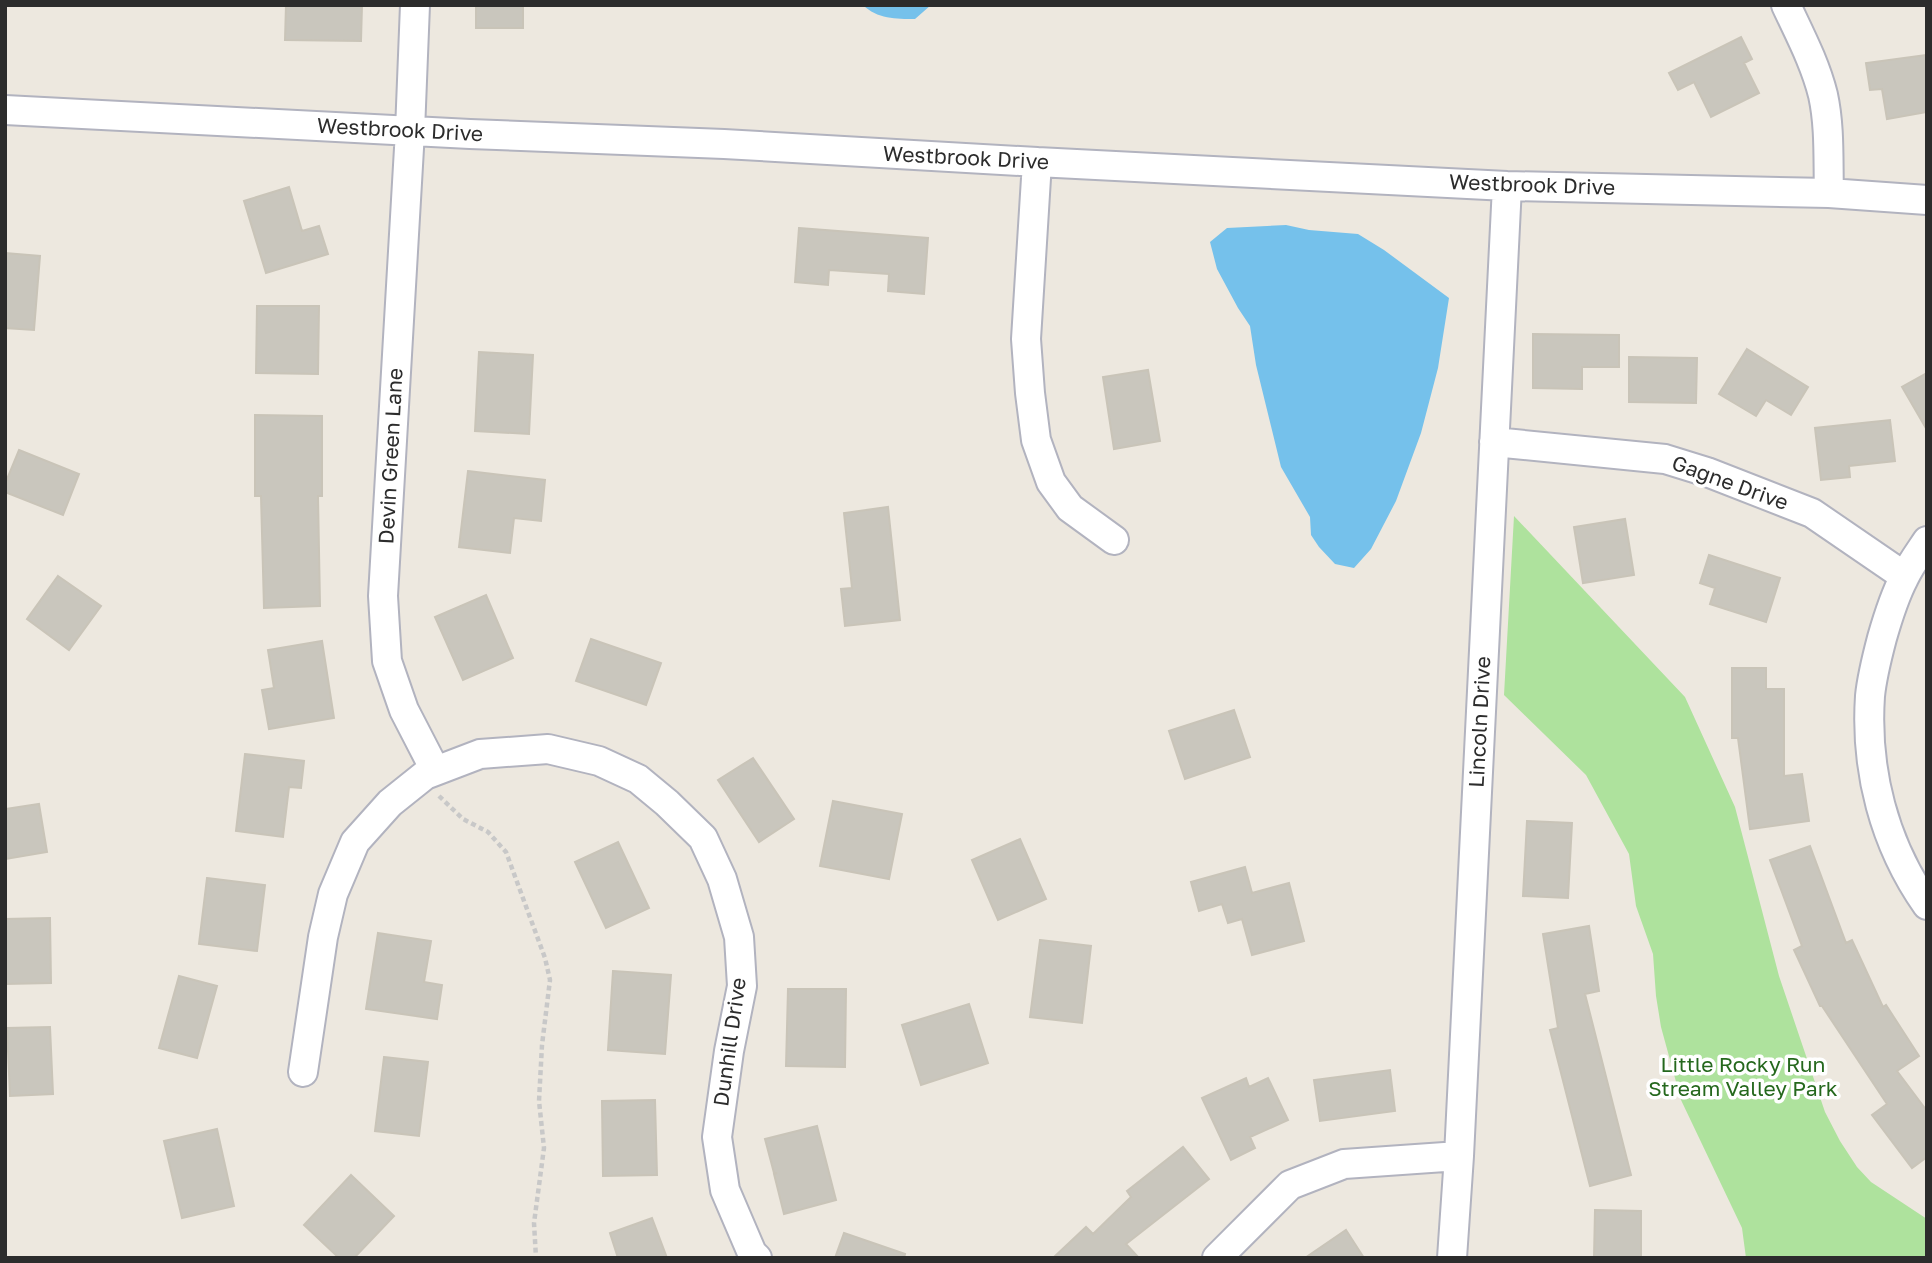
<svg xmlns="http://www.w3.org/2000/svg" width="1932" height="1263" viewBox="0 0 1932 1263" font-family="'Golos Text',sans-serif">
	<rect width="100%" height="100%" fill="#ede8df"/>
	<path fill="#aee29d" d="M 1514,516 L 1685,697 L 1735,807 L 1779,976 L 1825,1112 L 1840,1141 L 1857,1167 L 1871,1182 L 1927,1219 L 1927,1258 L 1746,1258 L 1742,1228 L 1681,1100 L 1661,1027 L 1656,996 L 1653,954 L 1636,906 L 1629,854 L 1586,775 L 1504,695 Z"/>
	<path fill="#75c1eb" d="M 863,5 L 931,5 L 915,19 C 896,19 877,19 863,5 Z
		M 1286,225 L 1309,230 L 1358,234 L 1384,250 L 1449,298 L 1438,368 L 1421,433 L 1396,501 L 1371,549 L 1354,568 L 1335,564 L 1319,547 L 1311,535 L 1310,517 L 1281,467 L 1256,365 L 1250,326 L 1238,308 L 1217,269 L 1210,242 L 1227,228 Z"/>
	<path fill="#c9c6bd" stroke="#c9c4b8" stroke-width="2" d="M 286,5 L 362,5 L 361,41 L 285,40 Z
		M 476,5 L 523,5 L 523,28 L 476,28 Z
		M 1741,37 L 1752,59 L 1744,63 L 1759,93 L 1711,117 L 1694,82 L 1678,90 L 1669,73 Z
		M 1927,55 L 1927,112 L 1887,119 L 1882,89 L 1870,90 L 1866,63 Z
		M 289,187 L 302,231 L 319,226 L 328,254 L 266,273 L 244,201 Z
		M 799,228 L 928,238 L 924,294 L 888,291 L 889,274 L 829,270 L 828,285 L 795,282 Z
		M 5,253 L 40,256 L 34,330 L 5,328 Z
		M 257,306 L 319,306 L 318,374 L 256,373 Z
		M 1533,334 L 1619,335 L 1619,367 L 1582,367 L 1582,389 L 1533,388 Z
		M 1747,349 L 1808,387 L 1791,415 L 1766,400 L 1756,416 L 1719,394 Z
		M 479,352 L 533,355 L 529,434 L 475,431 Z
		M 1629,357 L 1697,358 L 1696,403 L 1629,402 Z
		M 1148,370 L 1160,441 L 1114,449 L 1103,377 Z
		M 1927,373 L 1927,430 L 1902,387 Z
		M 255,415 L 322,416 L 322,496 L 318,496 L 320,606 L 264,608 L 261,496 L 255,496 Z
		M 1890,420 L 1895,461 L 1849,466 L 1850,477 L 1821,480 L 1815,428 Z
		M 19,450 L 79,474 L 63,515 L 5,492 L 5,484 Z
		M 468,471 L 545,480 L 541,521 L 514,518 L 510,553 L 459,547 Z
		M 888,507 L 900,620 L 845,626 L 841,589 L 852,588 L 844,513 Z
		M 1625,519 L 1634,575 L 1583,583 L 1574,527 Z
		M 1709,555 L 1780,578 L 1766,622 L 1710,604 L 1715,588 L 1700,583 Z
		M 58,576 L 101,606 L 69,650 L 27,619 Z
		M 486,595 L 513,658 L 463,680 L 435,617 Z
		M 591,639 L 661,663 L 646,705 L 576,681 Z
		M 322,641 L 334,718 L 269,729 L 262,690 L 274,688 L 268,650 Z
		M 1732,668 L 1766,668 L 1766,689 L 1784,689 L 1784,776 L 1802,774 L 1809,821 L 1750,829 L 1738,738 L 1732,738 Z
		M 1234,710 L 1250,757 L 1185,779 L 1169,731 Z
		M 245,754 L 304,761 L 301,788 L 289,787 L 283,837 L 236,831 Z
		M 753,758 L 794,819 L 759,842 L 718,780 Z
		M 833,801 L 902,814 L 889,879 L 820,866 Z
		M 39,804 L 47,852 L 5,859 L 5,809 Z
		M 1527,821 L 1572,823 L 1568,898 L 1523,896 Z
		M 1020,839 L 1046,899 L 998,920 L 972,860 Z
		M 618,842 L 649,908 L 606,928 L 575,862 Z
		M 1810,846 L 1846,943 L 1852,940 L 1883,1007 L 1886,1005 L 1919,1056 L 1897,1071 L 1927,1111 L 1927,1157 L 1912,1168 L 1872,1115 L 1887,1104 L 1822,1006 L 1820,1006 L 1794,950 L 1802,946 L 1770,860 Z
		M 1245,867 L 1252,893 L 1289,883 L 1304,941 L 1252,955 L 1242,919 L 1228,923 L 1222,904 L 1199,911 L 1191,882 Z
		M 207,878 L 265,885 L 257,951 L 199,944 Z
		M 50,918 L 51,983 L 5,984 L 5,919 Z
		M 1589,926 L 1599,991 L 1585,994 L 1631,1175 L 1590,1186 L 1550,1030 L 1558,1028 L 1543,934 Z
		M 378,933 L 431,941 L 424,982 L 442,985 L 437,1019 L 366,1009 Z
		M 1040,940 L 1091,946 L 1082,1023 L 1030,1017 Z
		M 613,971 L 671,975 L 665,1054 L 608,1050 Z
		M 179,976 L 217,986 L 197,1058 L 159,1048 Z
		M 788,989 L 846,989 L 845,1067 L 786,1066 Z
		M 969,1004 L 988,1063 L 921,1085 L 902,1025 Z
		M 50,1027 L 53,1094 L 10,1096 L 7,1028 Z
		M 384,1057 L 428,1062 L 419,1136 L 375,1131 Z
		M 1390,1070 L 1395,1111 L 1320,1121 L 1314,1080 Z
		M 1246,1078 L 1249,1087 L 1268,1078 L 1288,1120 L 1250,1137 L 1255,1148 L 1231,1160 L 1202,1098 Z
		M 655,1100 L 657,1175 L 603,1176 L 602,1101 Z
		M 817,1126 L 836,1200 L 784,1214 L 774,1174 L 777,1173 L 774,1173 L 765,1139 Z
		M 217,1129 L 234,1206 L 182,1218 L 164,1141 Z
		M 1183,1147 L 1209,1179 L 1126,1244 L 1139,1258 L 1053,1258 L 1086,1227 L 1093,1234 L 1131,1197 L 1127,1191 Z
		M 351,1175 L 394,1216 L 354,1258 L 339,1258 L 304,1225 Z
		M 1595,1210 L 1641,1211 L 1641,1258 L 1594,1258 Z
		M 652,1218 L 667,1258 L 618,1258 L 610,1233 Z
		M 1346,1230 L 1364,1258 L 1305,1258 Z
		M 844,1233 L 905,1254 L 904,1258 L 835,1258 Z"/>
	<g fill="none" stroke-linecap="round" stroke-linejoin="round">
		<defs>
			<path id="street" d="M 415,5 L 410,131 L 383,596 L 387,661 L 404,710 L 435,770
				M 1786,5 C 1800,35 1815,63 1823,95 C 1830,127 1828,161 1829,193
				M 5,110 L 470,134 L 724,144 L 1037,162 L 1507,186 L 1829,193 L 1927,200
				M 1037,162 L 1026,339 L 1030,393 L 1036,440 L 1051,482 L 1070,508 L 1114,540
				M 1494,442 L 1665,459 L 1707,472 L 1812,513 L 1904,576
				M 1927,541 C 1919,553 1910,565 1904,578 C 1894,597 1888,617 1882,638 C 1877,657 1872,676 1870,696 C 1865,770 1884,844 1927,905
				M 303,1072 L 323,937 L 333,894 L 355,842 L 390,803 L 425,775 L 480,754 L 548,749 L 599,761 L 638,779 L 667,803 L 703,838 L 722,879 L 739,937 L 742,986 L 729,1051 L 717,1137 L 725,1190 L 752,1253 L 757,1258
				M 1217,1258 L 1290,1185 L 1344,1164 L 1459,1156
				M 1452,1258 L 1459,1156 L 1507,186"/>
		</defs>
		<use href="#street" stroke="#b2b3bf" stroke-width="32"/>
		<path stroke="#c8c8c8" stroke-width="4.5" stroke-dasharray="5 3.5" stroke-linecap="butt" d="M 439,796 L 463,819 L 488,832 L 506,852 L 545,958 L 550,980 L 542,1045 L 539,1101 L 544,1148 L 534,1223 L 536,1258"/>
		<use href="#street" stroke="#fff" stroke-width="28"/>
	</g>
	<g text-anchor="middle" stroke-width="7" stroke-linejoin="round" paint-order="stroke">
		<g font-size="21" fill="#2c2c2c" stroke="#fff">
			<text transform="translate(400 130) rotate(3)" y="7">Westbrook Drive</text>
			<text transform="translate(966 158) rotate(3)" y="7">Westbrook Drive</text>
			<text transform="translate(1532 185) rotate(2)" y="7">Westbrook Drive</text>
			<text transform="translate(391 456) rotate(-87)" y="7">Devin Green Lane</text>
			<text transform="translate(1730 483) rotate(20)" y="7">Gagne Drive</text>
			<text transform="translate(1480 722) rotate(-87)" y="7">Lincoln Drive</text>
			<text transform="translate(730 1042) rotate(-82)" y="7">Dunhill Drive</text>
		</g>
		<g font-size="21" fill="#25681d" stroke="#fff">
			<text x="1743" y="1072">Little Rocky Run<tspan x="1743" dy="24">Stream Valley Park</tspan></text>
		</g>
	</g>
	<rect width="1932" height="1263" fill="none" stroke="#2c2c2c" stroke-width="14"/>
</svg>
